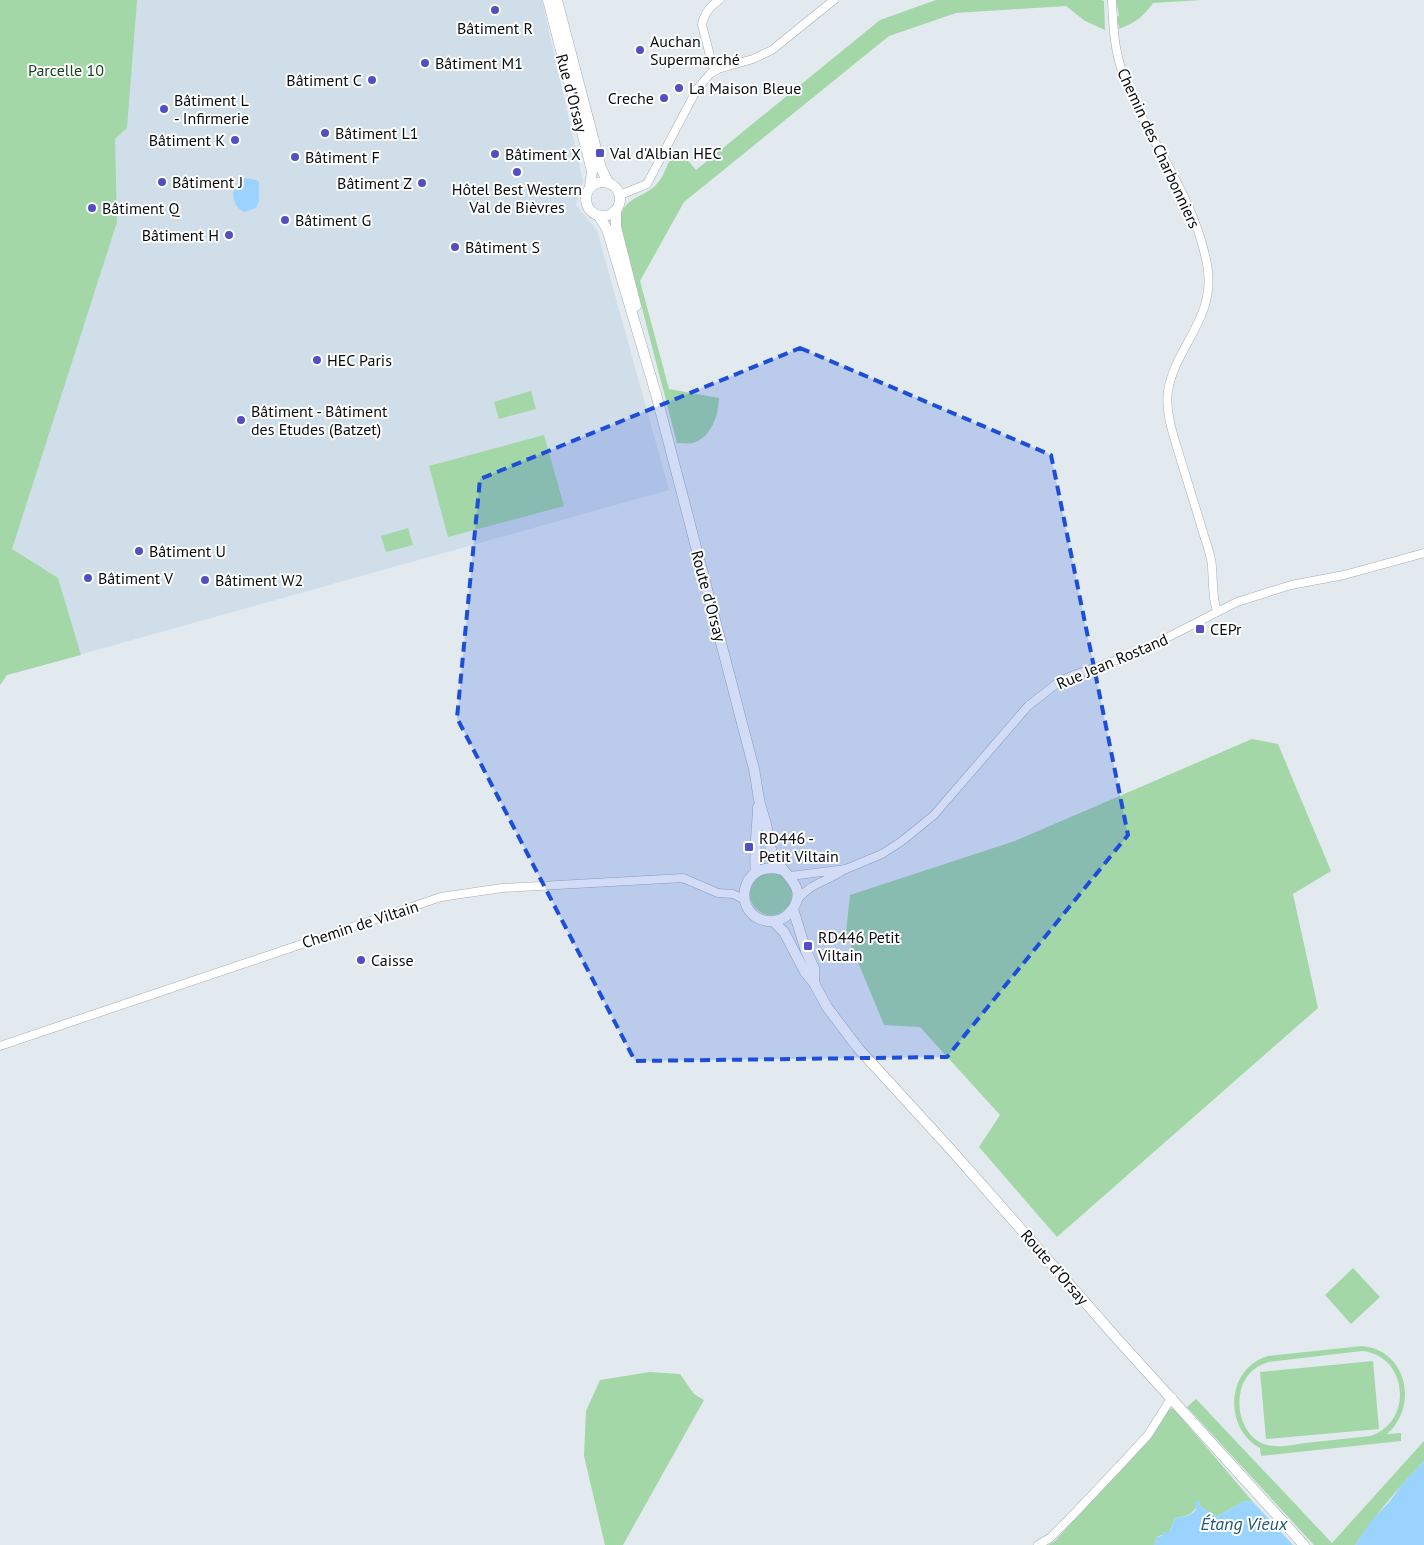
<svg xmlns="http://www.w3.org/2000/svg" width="1424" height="1545" viewBox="0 0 1424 1545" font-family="'PT Sans',sans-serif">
	<rect width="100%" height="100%" fill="#e2eaf0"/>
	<path fill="#d0dee9" d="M 0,0 L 542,0 L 583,181 L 576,205 L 597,230 L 669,490 L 7,675 L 0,685 Z"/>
	<path fill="#a3d7a7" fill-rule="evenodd" d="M 0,0 L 137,0 L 127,128 L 115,139 L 117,222 L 12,549 L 58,578 L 81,655 L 7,675 L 0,685 Z
		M 936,0 L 1101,0 L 1104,1 L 1105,30 L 1085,21 L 1066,6 L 956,13 L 889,36 L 684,202 L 640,281 L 669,389 L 719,398 C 719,414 711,438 693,443 C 688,444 682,443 677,443 L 620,223 C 621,197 642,199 656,185 C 664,177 668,162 673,153 L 686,158 L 696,170 L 880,20 Z
		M 1116,0 L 1202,0 L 1153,3 C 1142,18 1136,22 1119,29 L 1117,17 L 1119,16 Z
		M 531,391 L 536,409 L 499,419 L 494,402 Z
		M 544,435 L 564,506 L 448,537 L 429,466 Z
		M 408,528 L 413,545 L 386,552 L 381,536 Z
		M 1252,739 L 1278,744 L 1331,871 L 1293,894 L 1318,1008 L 1057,1237 L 979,1147 L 1000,1115 L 920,1027 L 884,1025 L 846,933 L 850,895 L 1015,841 Z
		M750 894a21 21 0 1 1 42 0a21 21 0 1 1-42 0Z
		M 1353,1268 L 1380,1297 L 1351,1324 L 1325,1295 Z
		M 1362,1346 C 1407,1350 1419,1406 1387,1434 L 1401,1433 L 1401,1441 L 1261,1456 L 1260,1448 C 1223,1428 1226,1368 1268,1356 ZM 1362,1351 C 1408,1355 1414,1423 1370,1436 C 1349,1438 1327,1441 1305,1443 C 1293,1445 1279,1448 1267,1445 C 1246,1439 1237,1415 1240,1395 C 1242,1378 1252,1368 1268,1362 Z
		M 1373,1361 L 1379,1429 L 1266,1439 L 1260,1372 Z
		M 650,1372 L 680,1374 L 694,1394 L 704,1400 L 623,1545 L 605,1545 L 584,1456 L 586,1411 L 600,1380 Z
		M 1196,1399 L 1332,1543 L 1424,1441 L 1424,1461 C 1399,1487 1375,1515 1355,1545 L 1314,1545 L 1187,1407 Z
		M 1169,1408 L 1174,1409 L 1253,1502 L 1244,1501 L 1218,1516 L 1213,1515 L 1200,1506 L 1200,1500 C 1194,1514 1189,1516 1175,1518 L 1169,1532 L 1157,1537 L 1154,1545 L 1048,1545 L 1055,1541 L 1149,1438 Z"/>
	<path fill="#9ad3fd" d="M 245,178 L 256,180 L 259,182 L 259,201 L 256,208 L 244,212 C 229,204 230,184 245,178 Z
		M 1424,1461 L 1424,1545 L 1355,1545 L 1372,1520 L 1390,1501 L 1403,1483 Z
		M 1200,1500 L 1200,1506 L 1213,1515 L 1218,1516 L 1244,1501 L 1253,1502 L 1293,1545 L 1154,1545 L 1157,1537 L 1162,1536 L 1163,1532 L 1169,1532 L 1175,1518 C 1184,1517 1190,1516 1196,1510 L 1195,1502 Z"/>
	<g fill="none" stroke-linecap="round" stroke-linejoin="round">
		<defs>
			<path id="minor" d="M 1112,0 C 1113,24 1114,48 1122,71 C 1145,138 1193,191 1207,264 C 1217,319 1176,344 1168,391 C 1165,412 1173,434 1179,454 C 1186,477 1193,500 1200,522 C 1203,534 1208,546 1211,559 C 1214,575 1211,595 1217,611
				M 714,71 L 702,25 C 704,13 710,7 719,0
				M 620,195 L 647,184 L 697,89 L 710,74 L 718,69 L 753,59 L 772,50 L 834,0
				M 790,876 L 846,869 L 882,854 L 902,841 L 934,815 L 1028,706 L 1060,681 L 1074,675 L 1137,653 L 1237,602 L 1291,585 L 1344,575 L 1424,553
				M 797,900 C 812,882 827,882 845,869
				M 0,1046 L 441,897 L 502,888 L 683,878 L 718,893 L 733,894 L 745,900
				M 1038,1545 L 1050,1538 L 1071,1517 L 1124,1461 L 1148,1435 L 1172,1397"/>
			<path id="major" d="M 548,0 L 592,171 L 590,187
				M 557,0 L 601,168 L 608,182
				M586 199a17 17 0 1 1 34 0a17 17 0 1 1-34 0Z
				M 616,210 L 616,227 L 636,306
				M 598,215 L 607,229 L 656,394 L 754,769 C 756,779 757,789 759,799 C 761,809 765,819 767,829 C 769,836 769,844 772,852 C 777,872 812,885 791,911 C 786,918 777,922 768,921 C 731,917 739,858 782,870
				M 756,872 C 753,865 758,819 758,807
				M 793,909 L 806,951 L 814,968 L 814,983
				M 773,921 L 784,932 L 805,972 L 814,983 L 827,1007 L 858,1048 L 954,1153 L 1120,1342 L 1304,1545"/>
		</defs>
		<use href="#minor" stroke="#a6adb3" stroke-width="9"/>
		<use href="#major" stroke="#a6adb3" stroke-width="11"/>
		<use href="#minor" stroke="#fff" stroke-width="8"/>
		<use href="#major" stroke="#fff" stroke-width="10"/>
	</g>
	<path fill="#1d4ed8" fill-opacity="0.2" stroke="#1d4ed8" stroke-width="4" stroke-dasharray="10 6" stroke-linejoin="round" d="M 800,348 L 1051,455 L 1128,835 L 947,1057 L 635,1061 L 457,718 L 480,479 Z"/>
	<g fill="#544ec6" stroke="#fff" stroke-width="2">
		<circle cx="495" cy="10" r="5"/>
		<circle cx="640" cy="50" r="5"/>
		<circle cx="425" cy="63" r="5"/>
		<circle cx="372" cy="80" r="5"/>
		<circle cx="679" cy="88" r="5"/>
		<circle cx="664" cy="98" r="5"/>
		<circle cx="164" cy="109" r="5"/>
		<circle cx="325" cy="133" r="5"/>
		<circle cx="235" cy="140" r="5"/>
		<rect x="595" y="148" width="10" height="10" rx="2.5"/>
		<circle cx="495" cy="154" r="5"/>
		<circle cx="295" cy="157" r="5"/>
		<circle cx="517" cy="172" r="5"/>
		<circle cx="162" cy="182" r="5"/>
		<circle cx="422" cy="183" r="5"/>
		<circle cx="92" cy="208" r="5"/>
		<circle cx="285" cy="220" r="5"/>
		<circle cx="229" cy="235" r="5"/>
		<circle cx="455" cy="247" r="5"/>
		<circle cx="317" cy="360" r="5"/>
		<circle cx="241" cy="420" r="5"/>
		<circle cx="139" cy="551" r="5"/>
		<circle cx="88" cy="578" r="5"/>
		<circle cx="205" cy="580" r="5"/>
		<rect x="1195" y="624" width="10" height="10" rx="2.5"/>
		<rect x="744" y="842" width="10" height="10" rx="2.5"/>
		<rect x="803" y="941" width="10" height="10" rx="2.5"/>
		<circle cx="361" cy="960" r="5"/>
	</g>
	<g text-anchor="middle" stroke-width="4" stroke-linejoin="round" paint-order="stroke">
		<g font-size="16" fill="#090c0e" stroke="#fff" text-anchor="start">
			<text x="495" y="34" text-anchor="middle">Bâtiment R</text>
			<text x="650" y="47">Auchan<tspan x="650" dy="18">Supermarché</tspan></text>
			<text x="435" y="69">Bâtiment M1</text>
			<text x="362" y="86" text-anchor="end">Bâtiment C</text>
			<text x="689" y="94">La Maison Bleue</text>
			<text x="654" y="104" text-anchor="end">Creche</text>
			<text x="174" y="106">Bâtiment L<tspan x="174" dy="18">- Infirmerie</tspan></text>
			<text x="335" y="139">Bâtiment L1</text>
			<text x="225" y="146" text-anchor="end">Bâtiment K</text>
			<text x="610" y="159">Val d'Albian HEC</text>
			<text x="505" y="160">Bâtiment X</text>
			<text x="305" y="163">Bâtiment F</text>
			<text x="172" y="188">Bâtiment J</text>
			<text x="412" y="189" text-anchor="end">Bâtiment Z</text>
			<text x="517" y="195" text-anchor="middle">Hôtel Best Western<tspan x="517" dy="18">Val de Bièvres</tspan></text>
			<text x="102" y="214">Bâtiment Q</text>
			<text x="295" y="226">Bâtiment G</text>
			<text x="219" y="241" text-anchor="end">Bâtiment H</text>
			<text x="465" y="253">Bâtiment S</text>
			<text x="327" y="366">HEC Paris</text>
			<text x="251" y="417">Bâtiment - Bâtiment<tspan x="251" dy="18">des Etudes (Batzet)</tspan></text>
			<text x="149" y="557">Bâtiment U</text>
			<text x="98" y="584">Bâtiment V</text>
			<text x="215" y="586">Bâtiment W2</text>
			<text x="1210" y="635">CEPr</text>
			<text x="759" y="844">RD446 -<tspan x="759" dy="18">Petit Viltain</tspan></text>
			<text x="818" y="943">RD446 Petit<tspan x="818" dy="18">Viltain</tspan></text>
			<text x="371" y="966">Caisse</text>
		</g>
		<g font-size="16" fill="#16421d" stroke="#fff">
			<text x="66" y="76">Parcelle 10</text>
		</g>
		<g font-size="16" fill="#090c0e" stroke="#fff">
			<text transform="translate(572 93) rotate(75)" y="6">Rue d'Orsay</text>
			<text transform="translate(1159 148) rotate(65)" y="6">Chemin des Charbonniers</text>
			<text transform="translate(709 596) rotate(75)" y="6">Route d'Orsay</text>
			<text transform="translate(1112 661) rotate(-23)" y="6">Rue Jean Rostand</text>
			<text transform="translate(360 924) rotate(-18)" y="6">Chemin de Viltain</text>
			<text transform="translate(1055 1267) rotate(49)" y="6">Route d'Orsay</text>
		</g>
		<g font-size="18" font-style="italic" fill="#205678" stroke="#fff">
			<text x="1244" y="1530">Étang Vieux</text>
		</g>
	</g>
</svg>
